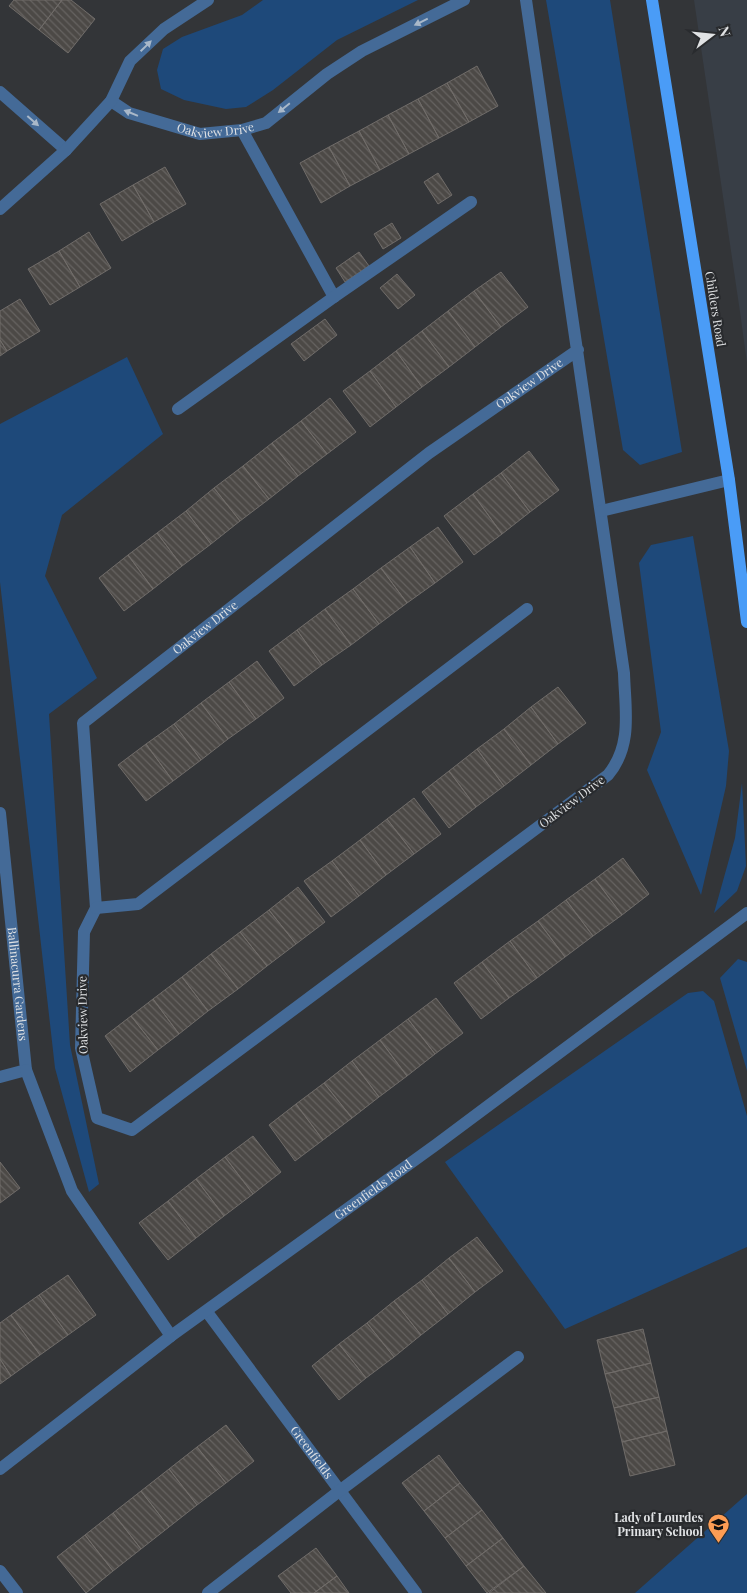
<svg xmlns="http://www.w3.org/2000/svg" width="747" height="1593" viewBox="0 0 747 1593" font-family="'Playfair Display',serif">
	<defs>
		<pattern id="building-back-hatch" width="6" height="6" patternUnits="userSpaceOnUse" patternTransform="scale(1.25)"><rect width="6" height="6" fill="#4c4946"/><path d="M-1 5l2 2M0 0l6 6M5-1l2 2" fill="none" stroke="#666361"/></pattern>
	</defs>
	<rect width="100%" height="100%" fill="#333538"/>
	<path fill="#383e46" d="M 694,0 L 747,0 L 747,363 L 740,312 Z"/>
	<path fill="#1e497a" d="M 263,0 L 418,0 L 337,40 L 273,90 L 246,107 L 226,109 L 184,100 L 161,89 L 157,70 L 163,49 L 182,37 L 242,15 Z
		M 546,0 L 610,0 L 682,452 L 640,465 L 623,450 Z
		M 127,357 L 163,434 L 62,515 L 45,576 L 97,678 L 49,714 L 70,1045 L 99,1184 L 89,1192 L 55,1068 L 0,582 L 0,424 Z
		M 693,536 L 729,751 L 726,786 L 701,895 L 647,770 L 661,732 L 639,563 L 651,545 Z
		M 742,783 L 746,866 L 737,891 L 714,913 L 735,838 Z
		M 738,959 L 747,962 L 747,1071 L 720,978 Z
		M 703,991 L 714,1001 L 747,1116 L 747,1247 L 565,1329 L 445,1162 L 688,993 Z
		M 747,1494 L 747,1593 L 635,1593 Z"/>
	<path fill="url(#building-back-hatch)" stroke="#706c69" d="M 14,0 L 62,0 L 39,30 L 9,6 Z
		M 62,0 L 71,0 L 95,19 L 68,53 L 39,30 Z
		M 477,66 L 498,106 L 469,122 L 447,83 Z
		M 447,83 L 469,122 L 439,138 L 418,99 Z
		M 418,99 L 439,138 L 409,154 L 388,115 Z
		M 388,115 L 409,154 L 380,170 L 359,131 Z
		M 359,131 L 380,170 L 350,186 L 329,147 Z
		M 329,147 L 350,186 L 321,203 L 300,163 Z
		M 165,167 L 186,204 L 154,222 L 133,185 Z
		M 438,173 L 452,195 L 438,204 L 424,182 Z
		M 133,185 L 154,222 L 122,241 L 100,204 Z
		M 392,223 L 401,238 L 383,249 L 374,234 Z
		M 89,232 L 111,268 L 80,287 L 59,251 Z
		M 59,251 L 80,287 L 50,305 L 28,269 Z
		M 359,252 L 369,266 L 345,282 L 336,268 Z
		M 501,272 L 528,307 L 501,327 L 474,291 Z
		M 397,274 L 415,295 L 398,309 L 380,288 Z
		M 474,291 L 501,327 L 475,347 L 448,311 Z
		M 20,299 L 40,331 L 7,351 L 0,340 L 0,311 Z
		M 448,311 L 475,347 L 449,367 L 422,331 Z
		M 325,319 L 337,335 L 304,361 L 291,344 Z
		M 422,331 L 449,367 L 422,387 L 396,351 Z
		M 0,340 L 7,351 L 0,356 Z
		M 396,351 L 422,387 L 396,407 L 370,371 Z
		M 370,371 L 396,407 L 370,427 L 343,391 Z
		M 330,398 L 356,432 L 327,454 L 301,421 Z
		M 301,421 L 327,454 L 298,476 L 272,443 Z
		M 272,443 L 298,476 L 269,499 L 243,466 Z
		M 529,451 L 559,490 L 530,512 L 501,473 Z
		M 243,466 L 269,499 L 240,521 L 214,488 Z
		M 501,473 L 530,512 L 502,534 L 473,494 Z
		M 214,488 L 240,521 L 211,544 L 186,511 Z
		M 473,494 L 502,534 L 474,555 L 444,516 Z
		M 186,511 L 211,544 L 182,566 L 157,533 Z
		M 438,527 L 463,562 L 435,583 L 410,547 Z
		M 157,533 L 182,566 L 153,589 L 128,555 Z
		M 410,547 L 435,583 L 407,603 L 381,568 Z
		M 128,555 L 153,589 L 124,611 L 99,578 Z
		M 381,568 L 407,603 L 379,624 L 353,589 Z
		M 353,589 L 379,624 L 351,645 L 325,609 Z
		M 325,609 L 351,645 L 322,665 L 297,630 Z
		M 297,630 L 322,665 L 294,686 L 269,651 Z
		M 257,661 L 284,698 L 256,719 L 229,682 Z
		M 229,682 L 256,719 L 228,739 L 201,703 Z
		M 558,687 L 586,723 L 558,744 L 531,707 Z
		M 201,703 L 228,739 L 201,760 L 174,724 Z
		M 531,707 L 558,744 L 531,765 L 504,729 Z
		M 174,724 L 201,760 L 173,781 L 146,744 Z
		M 504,729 L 531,765 L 504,786 L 477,749 Z
		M 146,744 L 173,781 L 146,801 L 118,765 Z
		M 477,749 L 504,786 L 476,807 L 449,771 Z
		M 449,771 L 476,807 L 449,828 L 422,792 Z
		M 414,798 L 441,834 L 414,854 L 387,819 Z
		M 387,819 L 414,854 L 386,875 L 360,840 Z
		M 360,840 L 386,875 L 359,896 L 332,861 Z
		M 623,858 L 649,894 L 622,915 L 595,879 Z
		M 332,861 L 359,896 L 331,917 L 304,881 Z
		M 595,879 L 622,915 L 593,936 L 566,900 Z
		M 298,887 L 325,922 L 296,944 L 269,910 Z
		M 566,900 L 593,936 L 565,957 L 538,921 Z
		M 269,910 L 296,944 L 267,966 L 240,932 Z
		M 538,921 L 565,957 L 537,978 L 510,941 Z
		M 240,932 L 267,966 L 238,989 L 211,954 Z
		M 510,941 L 537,978 L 509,998 L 482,962 Z
		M 211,954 L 238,989 L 208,1011 L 182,977 Z
		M 482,962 L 509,998 L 481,1019 L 454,983 Z
		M 182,977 L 208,1011 L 179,1034 L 153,999 Z
		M 436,998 L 463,1033 L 435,1054 L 408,1019 Z
		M 153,999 L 179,1034 L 158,1050 L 131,1016 Z
		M 131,1016 L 158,1050 L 130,1072 L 105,1036 Z
		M 408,1019 L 435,1054 L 407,1076 L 380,1040 Z
		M 380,1040 L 407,1076 L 379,1097 L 352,1061 Z
		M 352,1061 L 379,1097 L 352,1118 L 324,1083 Z
		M 324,1083 L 352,1118 L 323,1140 L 296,1104 Z
		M 296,1104 L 323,1140 L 295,1161 L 269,1125 Z
		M 253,1136 L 281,1172 L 253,1194 L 225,1157 Z
		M 225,1157 L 253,1194 L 224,1216 L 196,1179 Z
		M 0,1162 L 20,1188 L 0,1203 Z
		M 196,1179 L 224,1216 L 196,1238 L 168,1201 Z
		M 168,1201 L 196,1238 L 168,1260 L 139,1223 Z
		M 477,1237 L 503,1271 L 475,1292 L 449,1258 Z
		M 449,1258 L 475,1292 L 448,1314 L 422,1280 Z
		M 68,1275 L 96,1315 L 68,1335 L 39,1295 Z
		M 422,1280 L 448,1314 L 421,1335 L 394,1301 Z
		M 39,1295 L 68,1335 L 40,1355 L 11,1315 Z
		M 394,1301 L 421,1335 L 394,1357 L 367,1323 Z
		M 11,1315 L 40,1355 L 11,1376 L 0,1359 L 0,1323 Z
		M 367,1323 L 394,1357 L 366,1378 L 339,1344 Z
		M 643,1329 L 651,1363 L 605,1374 L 597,1340 Z
		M 339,1344 L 366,1378 L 339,1400 L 312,1366 Z
		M 0,1359 L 11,1376 L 0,1384 Z
		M 651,1363 L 659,1397 L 614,1408 L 605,1374 Z
		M 659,1397 L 667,1431 L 622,1442 L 614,1408 Z
		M 226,1425 L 254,1461 L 226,1483 L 197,1447 Z
		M 667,1431 L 675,1465 L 630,1476 L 622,1442 Z
		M 197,1447 L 226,1483 L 197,1505 L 169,1469 Z
		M 439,1455 L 460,1483 L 424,1511 L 402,1483 Z
		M 169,1469 L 197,1505 L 169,1527 L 141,1491 Z
		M 460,1483 L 482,1510 L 445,1538 L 424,1511 Z
		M 141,1491 L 169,1527 L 141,1549 L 113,1513 Z
		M 482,1510 L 503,1538 L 466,1566 L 445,1538 Z
		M 113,1513 L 141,1549 L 113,1571 L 85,1535 Z
		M 85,1535 L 113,1571 L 86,1593 L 57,1557 Z
		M 503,1538 L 524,1566 L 487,1593 L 466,1566 Z
		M 316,1548 L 337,1576 L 314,1593 L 291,1593 L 278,1576 Z
		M 524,1566 L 546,1593 L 489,1593 Z
		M 337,1576 L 349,1593 L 314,1593 Z"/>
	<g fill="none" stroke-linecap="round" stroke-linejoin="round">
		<g stroke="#446a97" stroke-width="12">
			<path id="s1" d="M 526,0 L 624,673 C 625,709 633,745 608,775 L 132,1130 L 97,1118 L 81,1048 L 84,932 L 96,908 L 83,723 L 429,453 L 578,350"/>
			<path d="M 0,92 L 66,150"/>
			<path id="s2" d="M 111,101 L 129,113 L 200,134 L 242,130 L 266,123 L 327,74 L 362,51 L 464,0"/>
			<path d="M 242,130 L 334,297"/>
			<path d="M 0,209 L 66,150 L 111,101 L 130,61 L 164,29 L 208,0"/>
			<path d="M 178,409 L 334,297 L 471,202"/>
			<path d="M 601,511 L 729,480"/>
			<path id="s3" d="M 0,813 L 26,1070 L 0,1077"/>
			<path d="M 96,908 L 138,904 L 527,609"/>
			<path d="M 26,1070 L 72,1191 L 171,1336"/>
			<path id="s4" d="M 207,1312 L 416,1593"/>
			<path id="s5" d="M 0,1469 L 171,1336 L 437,1144 L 747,913"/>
			<path d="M 0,1571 L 17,1593"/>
			<path d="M 208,1593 L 338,1492 L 518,1357"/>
		</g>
		<path stroke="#4a9cf7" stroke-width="12" d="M 652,0 L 729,480 L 747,622"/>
	</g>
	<defs><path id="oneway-solid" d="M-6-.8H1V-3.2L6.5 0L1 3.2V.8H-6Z" transform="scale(1.25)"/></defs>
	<g fill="#a9b8c9">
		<use href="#oneway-solid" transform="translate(421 22) rotate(154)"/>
		<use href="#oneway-solid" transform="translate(146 46) rotate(-44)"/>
		<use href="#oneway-solid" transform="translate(284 108) rotate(141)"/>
		<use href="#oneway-solid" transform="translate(131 113) rotate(-158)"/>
		<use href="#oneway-solid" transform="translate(33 121) rotate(41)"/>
	</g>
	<defs>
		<symbol id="school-pin" viewBox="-11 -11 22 30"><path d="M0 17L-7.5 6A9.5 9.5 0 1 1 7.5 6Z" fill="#fd9d54" stroke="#292b2e"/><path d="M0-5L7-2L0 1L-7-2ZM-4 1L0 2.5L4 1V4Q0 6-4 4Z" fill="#111"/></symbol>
	</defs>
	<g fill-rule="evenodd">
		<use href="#school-pin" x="706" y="1512" width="25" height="34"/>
	</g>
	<g text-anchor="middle" stroke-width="4.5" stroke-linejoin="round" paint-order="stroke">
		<g font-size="12" fill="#e0e2e4" stroke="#292b2e">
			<text dy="4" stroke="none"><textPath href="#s2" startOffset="111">Oakview Drive</textPath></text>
			<text transform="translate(715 309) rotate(81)" y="4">Childers Road</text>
			<text dy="4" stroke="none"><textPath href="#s1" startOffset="2378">Oakview Drive</textPath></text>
			<text dy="4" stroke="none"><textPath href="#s1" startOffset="1972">Oakview Drive</textPath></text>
			<text transform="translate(572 802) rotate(-37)" y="4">Oakview Drive</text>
			<text dy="4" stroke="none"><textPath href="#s3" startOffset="172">Ballinacurra Gardens</textPath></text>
			<text transform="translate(83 1015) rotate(-91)" y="4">Oakview Drive</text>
			<text dy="4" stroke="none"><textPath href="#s5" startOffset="466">Greenfields Road</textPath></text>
			<text dy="4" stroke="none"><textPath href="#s4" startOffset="175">Greenfields</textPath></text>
		</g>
		<g font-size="12" font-weight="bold" fill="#e0e2e4" stroke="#292b2e" text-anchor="end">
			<text x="703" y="1522">Lady of Lourdes<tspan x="703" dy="14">Primary School</tspan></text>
		</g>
	</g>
	<g transform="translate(712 35) rotate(74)" stroke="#292b2e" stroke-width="4" paint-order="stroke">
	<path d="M0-4L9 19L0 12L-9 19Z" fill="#e0e2e4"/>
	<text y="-8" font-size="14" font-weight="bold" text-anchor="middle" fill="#e0e2e4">N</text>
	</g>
</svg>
